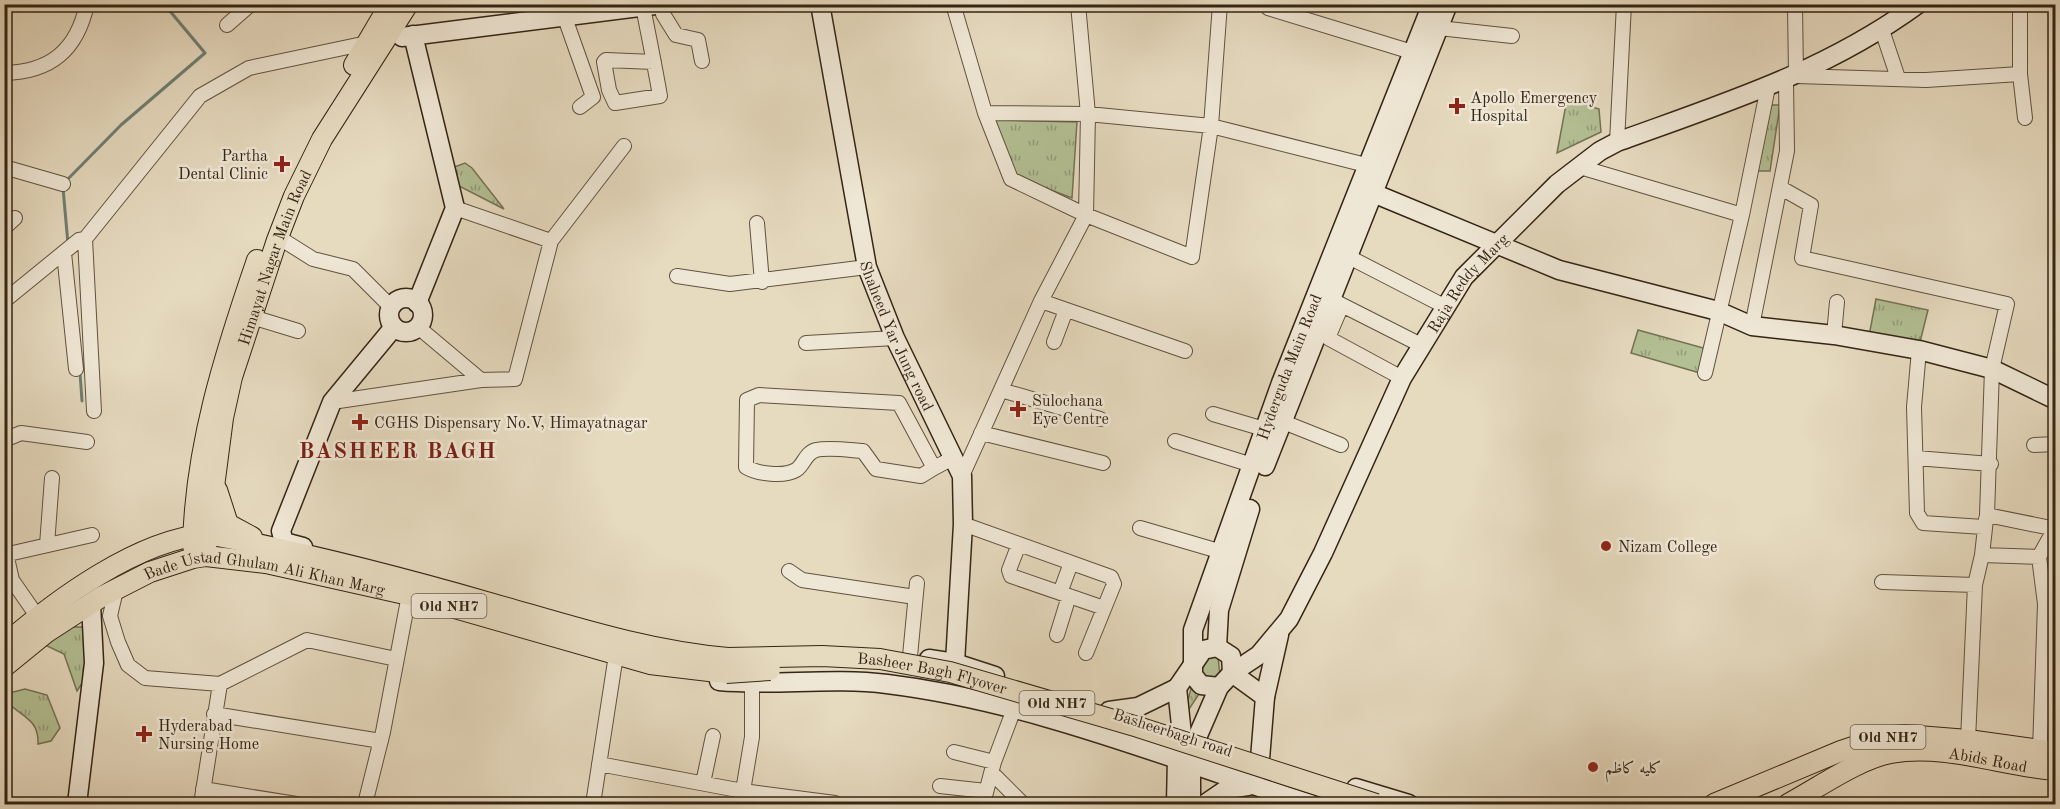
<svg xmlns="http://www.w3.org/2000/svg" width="2060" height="809" viewBox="0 0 2060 809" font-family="'Old Standard TT',Amiri,serif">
	<defs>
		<pattern id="park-tufts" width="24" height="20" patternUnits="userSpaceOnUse" patternTransform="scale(1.5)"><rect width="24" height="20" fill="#b3c094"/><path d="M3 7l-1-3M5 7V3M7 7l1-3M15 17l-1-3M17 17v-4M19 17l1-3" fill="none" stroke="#929c78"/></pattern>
	</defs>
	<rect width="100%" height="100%" fill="#e6dabf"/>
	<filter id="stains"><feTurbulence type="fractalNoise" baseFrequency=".00333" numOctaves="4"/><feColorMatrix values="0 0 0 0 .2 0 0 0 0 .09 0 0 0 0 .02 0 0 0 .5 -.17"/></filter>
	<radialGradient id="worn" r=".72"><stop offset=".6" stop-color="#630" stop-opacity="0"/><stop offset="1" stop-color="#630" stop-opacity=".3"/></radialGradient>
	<path fill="url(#park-tufts)" stroke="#747254" stroke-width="1.5" d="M 1567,99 L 1599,109 L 1601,132 L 1557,153 Z
		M 1771,105 L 1780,105 L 1770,171 L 1758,171 Z
		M 994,120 L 1077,122 L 1072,198 L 1016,177 Z
		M 465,163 L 472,168 L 504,209 L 457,185 L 449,169 Z
		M 1876,299 L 1928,310 L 1919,346 L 1869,336 Z
		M 1638,330 L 1707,349 L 1700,373 L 1631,353 Z
		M 72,627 L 84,627 C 89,648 91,674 77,691 L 64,654 L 45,645 Z
		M 1206,653 L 1218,657 L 1220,675 L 1209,679 L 1183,718 L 1195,674 Z
		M 25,689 L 47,695 L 60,728 L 51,741 L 38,744 C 39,720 24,718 8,703 L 9,693 Z"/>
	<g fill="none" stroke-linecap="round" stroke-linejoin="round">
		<path stroke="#6f7f73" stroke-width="3" d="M 65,182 L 121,125 L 205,53 L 164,4
			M 63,188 L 68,244
			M 80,373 L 82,401"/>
		<defs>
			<path id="street" d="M 662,4 L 663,14 L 676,35 L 698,40 L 702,61
				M 953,4 L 985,113 L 1011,179 L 1086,215 L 1192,257 L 1211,126 L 1220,4
				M 1795,4 L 1796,76 L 1926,80 L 2020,74 L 2020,4
				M 643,7 C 649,37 655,67 660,96 L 615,103 L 609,90 L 604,62 L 606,60 L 654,62
				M 1268,8 L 1412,52
				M 565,18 L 593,97 L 580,107
				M 227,25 L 251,4
				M 1439,28 L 1512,36
				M 1882,30 L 1898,78
				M 4,73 C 51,72 77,50 87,4
				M 2020,74 L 2025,118
				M 985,113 L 1088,114 L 1211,126 L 1366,165
				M 1617,142 L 1624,4
				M 4,167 L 63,184
				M 1580,167 L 1742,215 L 1705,373
				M 1781,188 L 1811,205 L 1802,258 L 2007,304 L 1992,369 L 1987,515 L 2056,529
				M 455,208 L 551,241
				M 1742,215 L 1768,87
				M 757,223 L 762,282
				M 4,228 L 15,218
				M 278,237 L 313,259 L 353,269 L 391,307
				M 85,239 L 94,411
				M 64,253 L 76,369
				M 1347,256 L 1446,307
				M 677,276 L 730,284 L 867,267
				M 4,301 L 79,240 L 85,239 L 200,96 L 249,68 L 367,43
				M 1041,301 L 1185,351
				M 1334,301 L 1421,345
				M 1342,305 L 1328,338 L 1402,378
				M 252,317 L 298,331
				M 1752,326 L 1787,151 L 1786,81
				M 418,327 L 481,380
				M 1834,335 L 1837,302
				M 1054,342 L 1066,310
				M 806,343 L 895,338
				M 1919,350 L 1914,407 L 1917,513 L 1923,523 L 1983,527
				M 1001,390 L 1100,419
				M 332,402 L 481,380 L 515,379 L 551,241 L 624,146
				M 1213,414 L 1264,429
				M 1281,421 L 1341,445
				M 981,433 L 1103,463
				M 4,440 L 21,433 L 87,442
				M 1175,441 L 1252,465
				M 2034,445 L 2056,444
				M 1916,458 L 1991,464
				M 934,468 L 921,476 L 876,469 L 863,451 C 849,450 829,447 816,450 C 805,453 804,465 796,470 C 784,477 757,474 746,467 L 747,400 L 759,395 L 899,403 L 934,468 L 953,458
				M 962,476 L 1041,301 L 1086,215 L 1088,114 L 1078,4
				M 963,524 L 1111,577 L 1114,584 L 1086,653
				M 1140,528 L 1222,552
				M 1019,544 L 1009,570 L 1011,576 L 1104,608
				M 47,545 L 52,478
				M 5,549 L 12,580 L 37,616
				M 4,555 L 92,535
				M 1982,555 L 2039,557
				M 789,571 L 802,580 L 915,597
				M 1882,582 L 1975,585 L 1982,555 L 1986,519
				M 116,590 L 110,616 L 118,642 L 128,665 L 145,678 L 220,684 L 307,640 L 396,659
				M 1060,593 L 1071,563
				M 1057,635 L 1069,596
				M 910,656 L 917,583
				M 214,714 L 381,741
				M 1968,740 L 1975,585
				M 2040,750 L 2045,604 L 2039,557 L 2049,539 L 2056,537
				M 954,752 L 994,762
				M 599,764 L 743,791 L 835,803
				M 992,773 L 1023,804
				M 703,783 L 713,736
				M 940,786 L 986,791
				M 203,789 L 296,804
				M 743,791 L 752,737 L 752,682
				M 201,804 L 220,684
				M 365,804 L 383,732 L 409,595
				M 593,804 L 616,655
				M 983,804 L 994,762 L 1014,709"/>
			<g id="secondary">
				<path id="s1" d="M 820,4 L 867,267 L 895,338 L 962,476 L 963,524 L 955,663"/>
				<path d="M 413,35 L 455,208 L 417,303"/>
				<path d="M 402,37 L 663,4"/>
				<path d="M 1373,193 L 1559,270 L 1718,311 L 1752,326 L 1834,335 L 1919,350 L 1992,369 L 2056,400"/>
				<circle cx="406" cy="315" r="17"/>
				<path d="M 1265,466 L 1448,4"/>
				<path d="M 303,547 L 284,542 L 281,531 L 332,402 L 394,327"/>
				<path d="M 1217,647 L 1219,610 L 1250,509"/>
				<path d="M 929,659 L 955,663 L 995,676"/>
				<path d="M 1232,673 L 1265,697 L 1260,759 L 1254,780"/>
				<path d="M 719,681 C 774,686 832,677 887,684 C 1034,702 1172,760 1311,804"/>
				<path id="s2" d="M 1219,687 L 1201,685 L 1193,675 L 1193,630 L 1281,383 L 1432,4"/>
				<path d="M 1265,697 L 1279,635"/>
				<path d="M 1109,711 L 1138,707 L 1177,688"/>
				<path d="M 1356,788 L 1409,804"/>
				<path d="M 77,804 L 94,663 L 91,604"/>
				<path d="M 1176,804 L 1177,759 L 1182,735 L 1177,688 L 1203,650 L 1217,647 L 1231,656 L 1232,673"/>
				<path id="s3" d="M 1191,804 L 1191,764 L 1196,740 L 1219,687 L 1232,673 L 1259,655 L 1289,619 L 1323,553 L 1402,378 L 1464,277 L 1557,184 L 1600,151 L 1617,142 C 1724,103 1825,72 1918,4"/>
				<path d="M 1205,804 L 1227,789 L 1248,786"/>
			</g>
			<g id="primary">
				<path d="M 354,65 L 390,4"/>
				<path d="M 217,490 L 228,524 L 252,537"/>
				<path d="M 193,546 C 195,447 225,353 257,260"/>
				<path id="s4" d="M 206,548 L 223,418 L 232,377 L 277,240 L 294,196 L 322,139 L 408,4"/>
				<path d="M 4,645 C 56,600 137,540 207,534 C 303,552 396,576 490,603 C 568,625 646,651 728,658"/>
				<path id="s5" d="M 4,667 L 47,632 L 101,597 L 150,572 L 193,558 L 206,556 L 266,563 L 409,595 L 650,664 L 726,673"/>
				<path d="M 1714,804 L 1841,751 L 1883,737 L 1905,735 L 1968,740 L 2056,752"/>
				<path id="s6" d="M 1788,804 C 1818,788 1858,759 1891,753 C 1945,743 2002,766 2056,770"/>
			</g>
		</defs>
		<use href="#street" stroke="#615240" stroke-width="16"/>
		<use href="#secondary" stroke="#352515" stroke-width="21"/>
		<use href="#primary" stroke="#352515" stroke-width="22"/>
		<use href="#street" stroke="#efe7d5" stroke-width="14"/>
		<use href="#secondary" stroke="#efe7d5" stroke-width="18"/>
		<use href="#primary" stroke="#e6dabf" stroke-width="20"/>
		<defs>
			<g id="primary-bridge">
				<path id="s7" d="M 728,658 L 822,656 L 880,659 L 950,672 L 1138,727 L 1376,804"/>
				<path d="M 726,673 L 770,670"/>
			</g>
		</defs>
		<use href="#primary-bridge" stroke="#352515" stroke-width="22" stroke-linecap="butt"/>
		<use href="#primary-bridge" stroke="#e6dabf" stroke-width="20"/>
	</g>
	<g fill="#8f2418" stroke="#efe7d5" stroke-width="2">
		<path d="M1454 97h6v6h6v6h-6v6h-6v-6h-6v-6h6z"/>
		<path d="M279 155h6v6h6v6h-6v6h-6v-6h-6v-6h6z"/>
		<path d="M1015 400h6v6h6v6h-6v6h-6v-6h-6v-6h6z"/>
		<path d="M357 413h6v6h6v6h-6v6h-6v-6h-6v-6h6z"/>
		<circle cx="1606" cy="546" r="6"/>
		<path d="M141 725h6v6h6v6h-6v6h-6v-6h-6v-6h6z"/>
		<circle cx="1593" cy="767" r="6"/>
	</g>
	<g text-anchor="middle" stroke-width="5" stroke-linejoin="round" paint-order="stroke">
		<g fill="#efe7d5" stroke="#6d5f4f" stroke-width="1.5">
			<rect x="411.5" y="594" width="75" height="24" rx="4.5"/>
			<rect x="1019.5" y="691" width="75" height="24" rx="4.5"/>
			<rect x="1850.5" y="725" width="75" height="24" rx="4.5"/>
		</g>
		<g font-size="15" font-weight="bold" fill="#352515">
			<text x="449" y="611">Old NH7</text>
			<text x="1057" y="708">Old NH7</text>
			<text x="1888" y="742">Old NH7</text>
		</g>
		<g font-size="16" fill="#352515" stroke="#efe7d5" text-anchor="start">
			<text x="1470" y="103">Apollo Emergency<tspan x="1470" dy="18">Hospital</tspan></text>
			<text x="268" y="161" text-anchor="end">Partha<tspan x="268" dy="18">Dental Clinic</tspan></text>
			<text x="1032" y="406">Sulochana<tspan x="1032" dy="18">Eye Centre</tspan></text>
			<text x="374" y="428">CGHS Dispensary No.V, Himayatnagar</text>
			<text x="1618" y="552">Nizam College</text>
			<text x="158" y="731">Hyderabad<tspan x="158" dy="18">Nursing Home</tspan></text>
			<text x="1605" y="773">كليه كاظم</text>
		</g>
		<g font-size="16" fill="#352515" stroke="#efe7d5">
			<text dy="6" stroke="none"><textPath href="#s4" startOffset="300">Himayat Nagar Main Road</textPath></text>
			<text dy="6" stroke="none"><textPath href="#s3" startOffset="603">Raja Reddy Marg</textPath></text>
			<text dy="6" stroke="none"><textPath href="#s1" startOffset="342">Shaheed Yar Jung road</textPath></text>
			<text dy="6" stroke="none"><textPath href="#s2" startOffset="356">Hyderguda Main Road</textPath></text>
			<text dy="6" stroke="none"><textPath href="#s5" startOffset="292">Bade Ustad Ghulam Ali Khan Marg</textPath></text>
			<text dy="6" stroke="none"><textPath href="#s7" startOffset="206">Basheer Bagh Flyover</textPath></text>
			<text transform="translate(1173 732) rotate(18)" y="6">Basheerbagh road</text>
			<text dy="6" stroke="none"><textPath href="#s6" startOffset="213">Abids Road</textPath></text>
		</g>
		<g font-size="22" font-weight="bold" letter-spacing="1.5" fill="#7a1f14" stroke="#efe7d5">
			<text x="398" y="458">BASHEER BAGH</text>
		</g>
	</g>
	<rect width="2060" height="809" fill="none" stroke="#e6dabf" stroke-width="24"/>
	<rect x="6" y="6" width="2048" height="797" fill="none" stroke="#352515" stroke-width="3"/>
	<rect x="12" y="12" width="2036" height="785" fill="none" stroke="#352515" stroke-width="1.5"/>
	<rect width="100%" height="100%" filter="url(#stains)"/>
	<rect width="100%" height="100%" fill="url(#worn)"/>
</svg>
